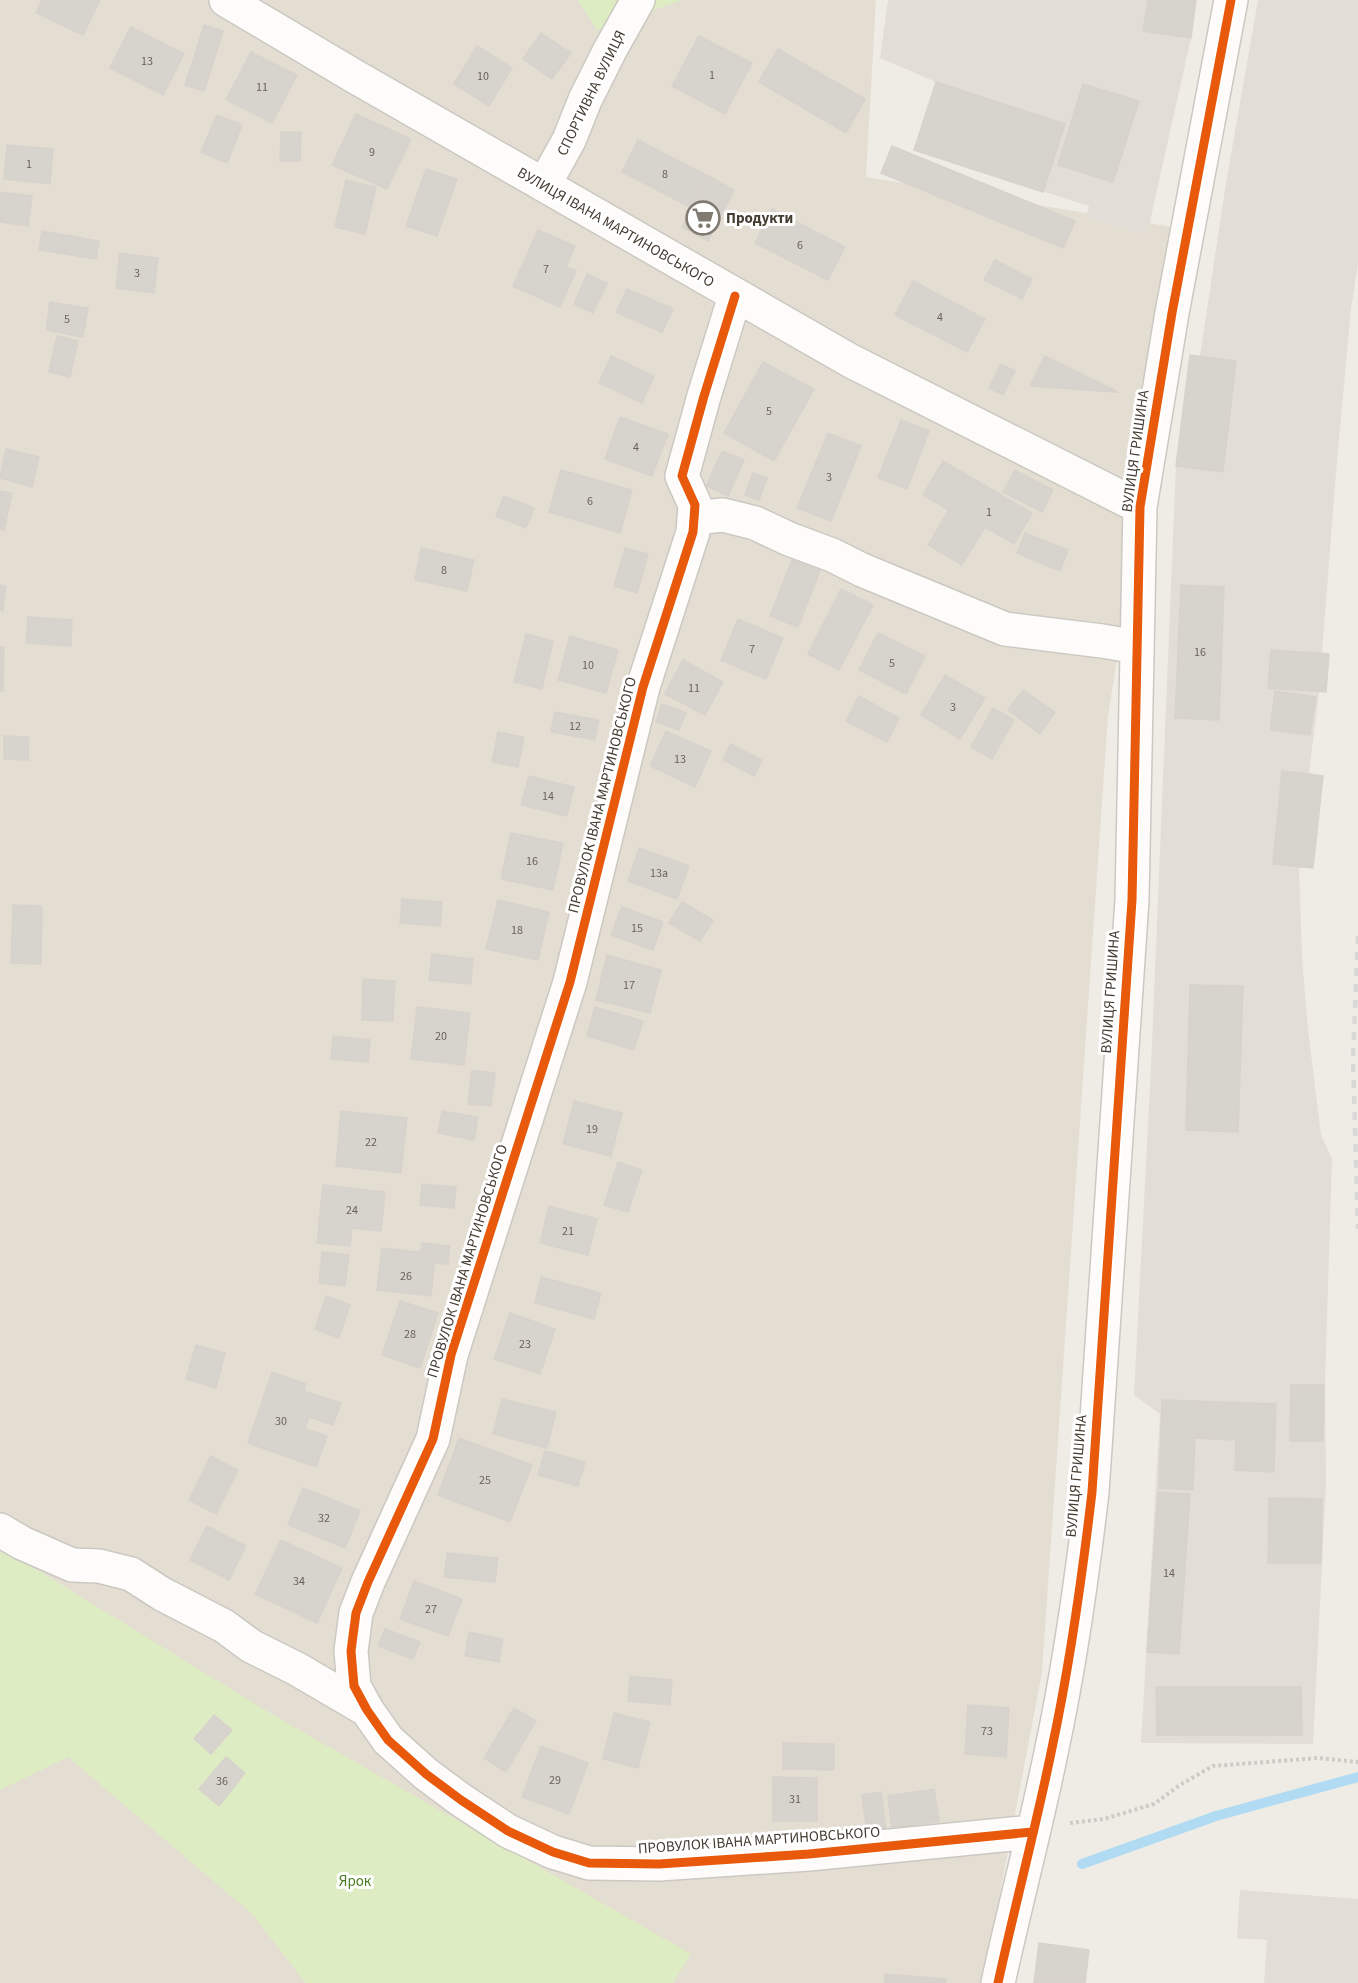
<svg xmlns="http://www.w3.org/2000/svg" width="1358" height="1983" viewBox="0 0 1358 1983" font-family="'Source Sans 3',sans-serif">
	<rect width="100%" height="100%" fill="#efece6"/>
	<path fill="#e4ded2" d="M 0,0 L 876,0 L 866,177 L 1185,229 L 1108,716 L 1042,1672 L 983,1983 L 0,1983 Z"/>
	<path fill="#e2ddd7" d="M 888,0 L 1196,0 L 1191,38 L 1147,235 L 1086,217 L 1089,206 L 914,150 L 936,82 L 880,58 Z
		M 1258,0 L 1358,0 L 1358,263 L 1351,309 L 1336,472 L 1322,653 L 1329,654 L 1326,692 L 1319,692 L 1309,773 L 1323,776 L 1313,868 L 1299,868 L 1302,957 L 1308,1030 L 1321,1135 L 1332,1159 L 1325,1383 L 1326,1484 L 1313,1744 L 1141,1743 L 1160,1414 L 1134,1395 L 1151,1067 L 1176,466 L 1190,355 L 1200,356 L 1226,183 Z
		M 1240,1890 L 1358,1899 L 1358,1983 L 1264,1983 L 1267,1940 L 1237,1938 Z"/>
	<path fill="#ddecc2" d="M 578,0 L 682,0 L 597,30 Z
		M 0,1547 L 273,1715 L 691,1954 L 673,1983 L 306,1983 L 251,1913 L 68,1757 L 0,1790 Z"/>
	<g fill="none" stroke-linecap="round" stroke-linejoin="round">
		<path stroke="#b1dbf2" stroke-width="10" d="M 1082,1864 L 1216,1816 L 1358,1777"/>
	</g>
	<path fill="#d7d3cd" stroke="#d7d3cc" stroke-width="1.5" d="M 42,0 L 100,0 L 83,35 L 36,13 Z
		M 1148,0 L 1196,0 L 1191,38 L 1143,31 Z
		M 204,25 L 223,31 L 214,60 L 195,54 Z
		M 131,27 L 184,54 L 163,95 L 110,68 Z
		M 541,33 L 571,53 L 552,79 L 523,59 Z
		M 699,36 L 752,63 L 725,114 L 672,86 Z
		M 477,46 L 512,68 L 489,106 L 454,84 Z
		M 778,49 L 865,99 L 846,133 L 759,82 Z
		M 251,52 L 297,75 L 272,123 L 226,100 Z
		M 195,54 L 214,60 L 204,91 L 185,85 Z
		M 936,82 L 1065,124 L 1043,192 L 914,150 Z
		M 1083,84 L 1139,101 L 1113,182 L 1058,165 Z
		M 356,114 L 411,139 L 387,189 L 332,165 Z
		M 217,115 L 242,125 L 227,163 L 201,152 Z
		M 281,132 L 301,132 L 300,161 L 280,161 Z
		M 638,140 L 708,176 L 692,208 L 622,172 Z
		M 7,145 L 53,149 L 50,184 L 4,179 Z
		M 892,146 L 1075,221 L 1063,248 L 881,173 Z
		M 426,169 L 457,179 L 437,236 L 406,226 Z
		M 708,176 L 734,190 L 708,241 L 682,227 Z
		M 346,180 L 376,187 L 365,234 L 335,227 Z
		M 0,192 L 32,196 L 28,226 L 0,222 Z
		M 772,209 L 845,247 L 828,280 L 755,243 Z
		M 538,230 L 575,246 L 566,267 L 576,271 L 560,307 L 513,286 Z
		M 42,231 L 99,241 L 96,259 L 39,250 Z
		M 120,253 L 158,258 L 154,293 L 116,288 Z
		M 995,260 L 1032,279 L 1022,299 L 984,280 Z
		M 587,274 L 607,283 L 593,313 L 574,304 Z
		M 913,281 L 985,319 L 967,352 L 895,315 Z
		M 627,289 L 673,309 L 662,332 L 616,312 Z
		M 50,302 L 88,308 L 83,337 L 46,330 Z
		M 57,336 L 78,341 L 70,377 L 49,372 Z
		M 1190,355 L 1236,361 L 1223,472 L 1176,466 Z
		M 611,356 L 654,376 L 642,403 L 599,383 Z
		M 1045,356 L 1114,390 L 1117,392 L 1030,386 Z
		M 763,362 L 814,389 L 774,461 L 724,433 Z
		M 1001,364 L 1015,371 L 1003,395 L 989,388 Z
		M 620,417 L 668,434 L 652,476 L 605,459 Z
		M 901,420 L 929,431 L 907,489 L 878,478 Z
		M 828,433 L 861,446 L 831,521 L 797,508 Z
		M 6,449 L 39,457 L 32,487 L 0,478 Z
		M 722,451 L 744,460 L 728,496 L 706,486 Z
		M 943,461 L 1032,513 L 1014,544 L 985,527 L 962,565 L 928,545 L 949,510 L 923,495 Z
		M 561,470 L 632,490 L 620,533 L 549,512 Z
		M 1015,470 L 1053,490 L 1042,512 L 1003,492 Z
		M 753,473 L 767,478 L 759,500 L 745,495 Z
		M 0,491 L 12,493 L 4,530 L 0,529 Z
		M 504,496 L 534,508 L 526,528 L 496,516 Z
		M 1025,533 L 1068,550 L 1060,571 L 1017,553 Z
		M 421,548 L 474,560 L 467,591 L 415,580 Z
		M 625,548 L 648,554 L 637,593 L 614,586 Z
		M 792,560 L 820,571 L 798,627 L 770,616 Z
		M 0,585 L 6,586 L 3,611 L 0,610 Z
		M 1181,585 L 1224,587 L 1219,720 L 1175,718 Z
		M 841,589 L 873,605 L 839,670 L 808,654 Z
		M 28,617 L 72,620 L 71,646 L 26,643 Z
		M 738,619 L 783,638 L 766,679 L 721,660 Z
		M 878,633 L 925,656 L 906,694 L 859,670 Z
		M 526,634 L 553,641 L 542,689 L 514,682 Z
		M 570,636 L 618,650 L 606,693 L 558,680 Z
		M 0,647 L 4,647 L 3,691 L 0,691 Z
		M 1271,650 L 1329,654 L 1326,692 L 1268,688 Z
		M 683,660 L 723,682 L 705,715 L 665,694 Z
		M 945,675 L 985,698 L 960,739 L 921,715 Z
		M 1023,690 L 1055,712 L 1040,734 L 1008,710 Z
		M 1275,691 L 1316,697 L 1310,735 L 1270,730 Z
		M 859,696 L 899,718 L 887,742 L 846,721 Z
		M 662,704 L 686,713 L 679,730 L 656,722 Z
		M 993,708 L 1014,720 L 992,759 L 971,747 Z
		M 555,712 L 599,720 L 595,740 L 551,732 Z
		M 666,731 L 711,751 L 695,787 L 650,766 Z
		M 498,732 L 524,737 L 518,767 L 492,762 Z
		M 4,736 L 29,737 L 28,760 L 4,759 Z
		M 731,744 L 762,760 L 754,776 L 723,760 Z
		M 1282,771 L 1323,776 L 1313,868 L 1273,864 Z
		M 529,776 L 574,787 L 567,816 L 521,805 Z
		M 511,833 L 563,843 L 553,890 L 501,879 Z
		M 639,848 L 689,866 L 677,899 L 628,881 Z
		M 402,899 L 442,902 L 440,926 L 400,923 Z
		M 498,900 L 549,912 L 538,960 L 486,949 Z
		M 682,902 L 713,920 L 700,941 L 669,923 Z
		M 13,905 L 42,906 L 41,964 L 11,963 Z
		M 622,907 L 663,922 L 653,950 L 611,935 Z
		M 432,954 L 473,959 L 471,984 L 429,980 Z
		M 607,955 L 661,970 L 650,1013 L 596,1000 Z
		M 363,979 L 395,981 L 393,1021 L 362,1020 Z
		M 1190,985 L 1243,986 L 1238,1132 L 1186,1130 Z
		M 417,1007 L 470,1013 L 464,1065 L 411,1059 Z
		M 595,1007 L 643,1021 L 634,1050 L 587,1036 Z
		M 333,1036 L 370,1040 L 368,1062 L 331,1059 Z
		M 472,1070 L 495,1073 L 491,1106 L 468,1104 Z
		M 574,1101 L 622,1113 L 611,1156 L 563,1144 Z
		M 341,1111 L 407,1118 L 401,1173 L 336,1166 Z
		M 442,1111 L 478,1117 L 474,1140 L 438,1133 Z
		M 618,1162 L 642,1170 L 628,1212 L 604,1205 Z
		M 422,1184 L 456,1187 L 454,1208 L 420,1205 Z
		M 323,1185 L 385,1192 L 381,1231 L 352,1228 L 350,1246 L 317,1243 Z
		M 549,1206 L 597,1219 L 588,1255 L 540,1243 Z
		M 422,1243 L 450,1246 L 448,1264 L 435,1263 L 435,1254 L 421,1253 Z
		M 382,1248 L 435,1254 L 431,1296 L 377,1290 Z
		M 322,1252 L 349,1255 L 345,1286 L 319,1283 Z
		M 541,1277 L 601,1293 L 594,1319 L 535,1303 Z
		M 326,1296 L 350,1305 L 339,1338 L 315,1329 Z
		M 400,1301 L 438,1313 L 420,1368 L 382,1355 Z
		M 510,1313 L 555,1329 L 540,1374 L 494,1359 Z
		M 196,1345 L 225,1353 L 216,1388 L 186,1379 Z
		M 272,1372 L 306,1384 L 304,1391 L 341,1403 L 333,1425 L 309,1417 L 305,1429 L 327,1436 L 316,1467 L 248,1443 Z
		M 1291,1385 L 1324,1385 L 1323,1441 L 1290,1441 Z
		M 502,1399 L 556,1412 L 547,1448 L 493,1434 Z
		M 1162,1400 L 1276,1404 L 1274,1472 L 1235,1470 L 1236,1440 L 1195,1438 L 1193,1490 L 1159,1488 Z
		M 459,1438 L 532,1465 L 510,1522 L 438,1495 Z
		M 545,1451 L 585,1462 L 578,1486 L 538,1475 Z
		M 211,1456 L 238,1470 L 216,1514 L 189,1500 Z
		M 303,1488 L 360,1511 L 345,1548 L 288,1525 Z
		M 1158,1492 L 1190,1494 L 1179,1654 L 1147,1652 Z
		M 1269,1498 L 1322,1499 L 1321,1563 L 1268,1563 Z
		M 207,1526 L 246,1546 L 229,1580 L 190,1560 Z
		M 281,1540 L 342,1568 L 317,1623 L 255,1594 Z
		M 447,1553 L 498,1558 L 495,1582 L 444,1577 Z
		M 414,1581 L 462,1599 L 448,1636 L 400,1619 Z
		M 385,1629 L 420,1642 L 413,1659 L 378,1646 Z
		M 469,1632 L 503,1639 L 499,1662 L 465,1656 Z
		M 630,1676 L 672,1680 L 670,1705 L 628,1701 Z
		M 1156,1687 L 1301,1687 L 1302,1735 L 1157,1735 Z
		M 968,1705 L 1009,1708 L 1006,1757 L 965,1754 Z
		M 514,1708 L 536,1721 L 506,1772 L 484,1758 Z
		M 614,1713 L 650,1722 L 638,1768 L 603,1759 Z
		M 214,1715 L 232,1730 L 211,1754 L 194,1739 Z
		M 783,1743 L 834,1744 L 834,1770 L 783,1769 Z
		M 541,1746 L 588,1763 L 569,1814 L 522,1797 Z
		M 226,1757 L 245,1773 L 219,1806 L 199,1789 Z
		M 773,1777 L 817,1778 L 817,1821 L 773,1821 Z
		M 934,1789 L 939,1821 L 892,1828 L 888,1796 Z
		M 881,1792 L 886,1831 L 867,1833 L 862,1795 Z
		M 1039,1943 L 1089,1950 L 1085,1983 L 1034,1983 Z
		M 885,1974 L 946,1979 L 945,1983 L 885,1983 Z"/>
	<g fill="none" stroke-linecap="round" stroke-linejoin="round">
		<defs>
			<path id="minor" d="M 226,0 L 354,76 L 851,361 L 1140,507
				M 544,185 L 569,140 L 585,100 L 610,50 L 638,0
				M 735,296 L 704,396 L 682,476 L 695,505 L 693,532 L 643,687 L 570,982 L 451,1355 L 433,1439 L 368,1582 L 356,1613 L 351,1651 L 354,1686 L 367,1710 L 388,1740 L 426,1774 L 461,1800 L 508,1831 L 553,1852 L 589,1863 L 659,1864 L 809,1854 L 1032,1832
				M 694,518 L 723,515 L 755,523 L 789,539 L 832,555 L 862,570 L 1005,629 L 1102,641 L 1137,647
				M 0,1530 L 22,1543 L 72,1565 L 99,1566 L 131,1574 L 162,1594 L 224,1626 L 251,1646 L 297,1669 L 367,1710
				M 998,1983 C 1015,1905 1036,1827 1052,1748 C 1070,1664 1082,1578 1092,1492 L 1132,900 L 1140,507 L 1172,313 L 1231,0"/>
		</defs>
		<use href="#minor" stroke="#cbc8c2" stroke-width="36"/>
		<path stroke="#cecac5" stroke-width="4" stroke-dasharray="3 3" stroke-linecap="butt" d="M 1070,1823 L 1104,1819 L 1154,1804 L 1180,1785 L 1213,1766 L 1318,1758 L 1358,1762"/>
		<use href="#minor" stroke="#fdfcfb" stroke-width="33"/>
		<path stroke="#d8d8d7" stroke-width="4.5" stroke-dasharray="8 8" stroke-linecap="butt" d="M 1358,936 L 1353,1058 L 1358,1229"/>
		<defs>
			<path id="cycleway" d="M 735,296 L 704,396 L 682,476 L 695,505 L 693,532 L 643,687 L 570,982 L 451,1355 L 433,1439 L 368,1582 L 356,1613 L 351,1651 L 354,1686 L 367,1710 L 388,1740 L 426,1774 L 461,1800 L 508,1831 L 553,1852 L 589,1863 L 659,1864 L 809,1854 L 1032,1832
				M 998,1983 C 1015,1905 1036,1827 1052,1748 C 1070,1664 1082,1578 1092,1492 L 1132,900 L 1140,507 L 1172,313 L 1231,0"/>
		</defs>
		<use href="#cycleway" stroke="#fff" stroke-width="13"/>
		<use href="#cycleway" stroke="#e8590c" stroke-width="9"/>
	</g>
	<defs>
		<symbol id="supermarket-ring" viewBox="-11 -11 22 22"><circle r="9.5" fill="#fff" stroke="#807a71" stroke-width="1.5"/><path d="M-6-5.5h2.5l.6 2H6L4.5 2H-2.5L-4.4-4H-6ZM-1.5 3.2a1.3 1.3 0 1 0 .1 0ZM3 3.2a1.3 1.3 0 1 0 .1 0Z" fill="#807a71"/></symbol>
	</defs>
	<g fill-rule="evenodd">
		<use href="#supermarket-ring" x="684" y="199" width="38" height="38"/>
	</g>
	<g text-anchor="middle" stroke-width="6" stroke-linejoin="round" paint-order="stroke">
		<g font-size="12" fill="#6b635a">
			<text x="147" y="65">13</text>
			<text x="712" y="79">1</text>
			<text x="483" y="80">10</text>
			<text x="262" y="91">11</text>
			<text x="372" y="156">9</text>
			<text x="29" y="168">1</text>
			<text x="665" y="178">8</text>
			<text x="800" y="249">6</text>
			<text x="546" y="273">7</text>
			<text x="137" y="277">3</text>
			<text x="940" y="321">4</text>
			<text x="67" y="323">5</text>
			<text x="769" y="415">5</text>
			<text x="636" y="451">4</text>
			<text x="829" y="481">3</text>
			<text x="590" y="505">6</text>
			<text x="989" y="516">1</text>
			<text x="444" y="574">8</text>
			<text x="752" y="653">7</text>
			<text x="1200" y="656">16</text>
			<text x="892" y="667">5</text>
			<text x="588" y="669">10</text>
			<text x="694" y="692">11</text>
			<text x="953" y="711">3</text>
			<text x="575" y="730">12</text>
			<text x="680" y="763">13</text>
			<text x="548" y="800">14</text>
			<text x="532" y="865">16</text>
			<text x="659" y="877">13а</text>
			<text x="637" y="932">15</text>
			<text x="517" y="934">18</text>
			<text x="629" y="989">17</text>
			<text x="441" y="1040">20</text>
			<text x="592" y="1133">19</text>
			<text x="371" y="1146">22</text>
			<text x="352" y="1214">24</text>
			<text x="568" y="1235">21</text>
			<text x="406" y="1280">26</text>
			<text x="410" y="1338">28</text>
			<text x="525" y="1348">23</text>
			<text x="281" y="1425">30</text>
			<text x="485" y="1484">25</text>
			<text x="324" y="1522">32</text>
			<text x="1169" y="1577">14</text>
			<text x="299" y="1585">34</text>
			<text x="431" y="1613">27</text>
			<text x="987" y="1735">73</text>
			<text x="555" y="1784">29</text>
			<text x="222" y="1785">36</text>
			<text x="795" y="1803">31</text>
		</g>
		<g font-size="15" fill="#453c32" stroke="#fff">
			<text transform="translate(591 93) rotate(-64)" y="5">СПОРТИВНА ВУЛИЦЯ</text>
			<text transform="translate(616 227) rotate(30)" y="5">ВУЛИЦЯ ІВАНА МАРТИНОВСЬКОГО</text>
			<text transform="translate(1135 451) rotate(-82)" y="5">ВУЛИЦЯ ГРИШИНА</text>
			<text transform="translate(602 795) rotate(-76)" y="5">ПРОВУЛОК ІВАНА МАРТИНОВСЬКОГО</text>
			<text transform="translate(1110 992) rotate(-86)" y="5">ВУЛИЦЯ ГРИШИНА</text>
			<text transform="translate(467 1261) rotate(-73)" y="5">ПРОВУЛОК ІВАНА МАРТИНОВСЬКОГО</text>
			<text transform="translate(1076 1476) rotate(-85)" y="5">ВУЛИЦЯ ГРИШИНА</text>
			<text transform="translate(759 1840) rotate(-4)" y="5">ПРОВУЛОК ІВАНА МАРТИНОВСЬКОГО</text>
		</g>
		<g font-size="15" font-weight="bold" fill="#453c32" stroke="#fff" text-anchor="start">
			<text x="726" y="223">Продукти</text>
		</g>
		<g font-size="15" fill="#477b20" stroke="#fff">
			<text x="355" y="1886">Ярок</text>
		</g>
	</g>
</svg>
